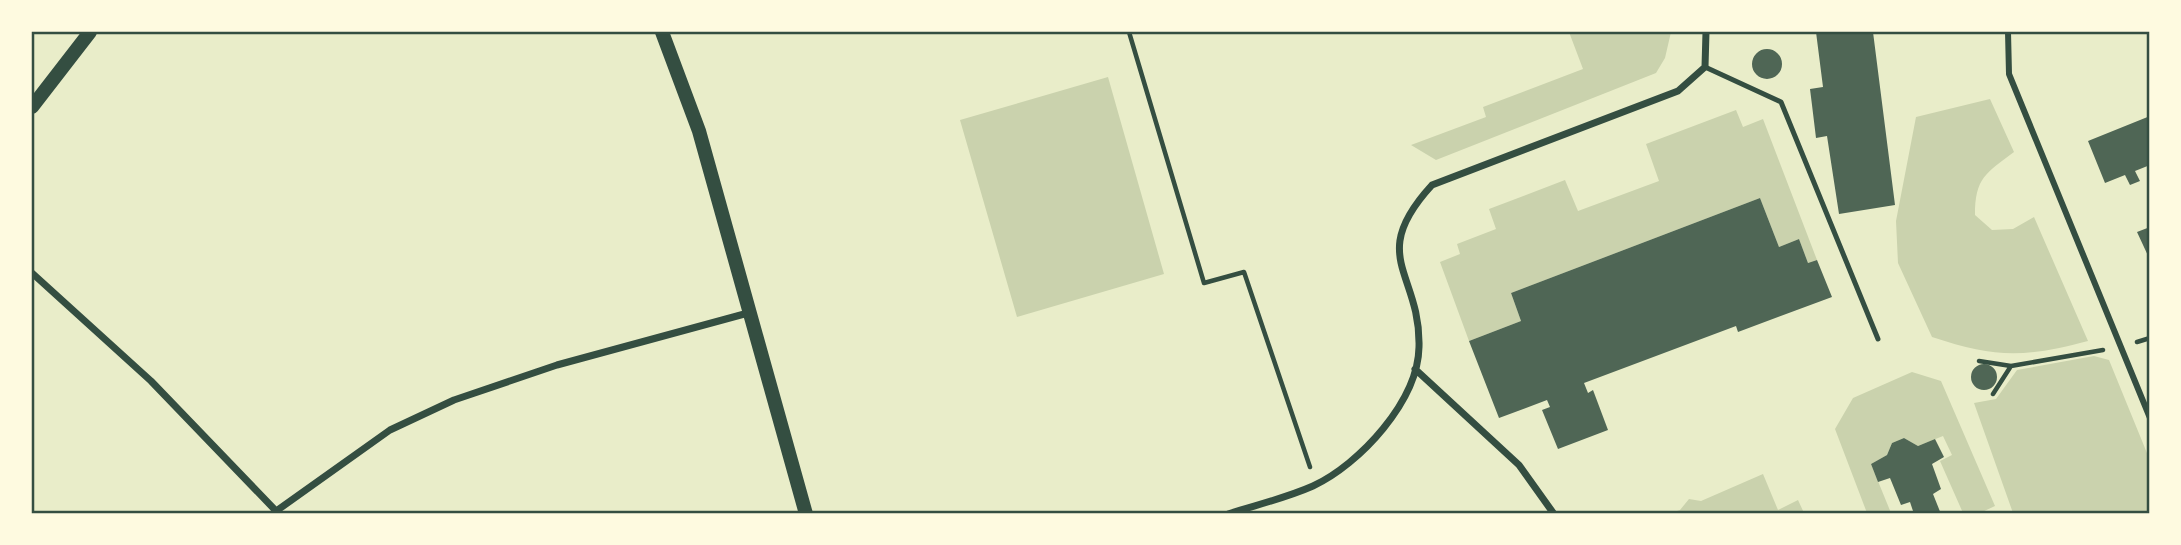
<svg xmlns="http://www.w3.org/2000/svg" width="2181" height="545" viewBox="0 0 2181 545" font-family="'DejaVu Sans',sans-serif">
	<rect width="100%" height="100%" fill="#e9edc9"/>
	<path fill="#cad2ad" d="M 1569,32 L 1671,32 L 1665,58 L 1656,73 L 1436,160 L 1411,145 L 1486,117 L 1483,107 L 1583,69 Z
		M 1108,77 L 1164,274 L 1017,317 L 960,120 Z
		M 1990,99 L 2014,152 C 1986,173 1975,178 1975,215 L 1992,230 L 2013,229 L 2034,217 L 2088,341 C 2024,358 1995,358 1932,337 L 1898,263 L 1896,221 L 1916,117 Z
		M 1736,110 L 1743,127 L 1763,119 L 1817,260 L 1808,263 L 1799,239 L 1779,247 L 1760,198 L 1511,293 L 1521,321 L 1469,341 L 1440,262 L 1460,254 L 1457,244 L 1496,229 L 1489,209 L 1565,180 L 1578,211 L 1659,181 L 1646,144 Z
		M 2094,356 L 2109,360 L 2149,458 L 2149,513 L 2013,513 L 1974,403 L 1996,399 L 2017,370 Z
		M 1912,372 L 1941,381 L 1995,506 L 1980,513 L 1963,513 L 1940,461 L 1952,455 L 1943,436 L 1918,446 L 1904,438 L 1892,443 L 1887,455 L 1871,464 L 1891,513 L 1867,513 L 1835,429 L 1853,398 Z
		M 1763,474 L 1778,510 L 1798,500 L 1804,513 L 1671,513 L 1680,510 L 1689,499 L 1701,501 Z"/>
	<path fill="#4f6655" d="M 1816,32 L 1873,32 L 1895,205 L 1839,214 L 1827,136 L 1816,138 L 1812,105 L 1810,89 L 1823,87 Z
		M1752 64a15 15 0 1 1 30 0a15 15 0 1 1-30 0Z
		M 2150,116 L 2150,165 L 2135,171 L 2140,181 L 2130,185 L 2125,175 L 2105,183 L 2088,141 Z
		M 1760,198 L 1779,247 L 1799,239 L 1808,263 L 1817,260 L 1832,297 L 1738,332 L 1736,326 L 1584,383 L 1588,393 L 1593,390 L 1608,430 L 1558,449 L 1542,410 L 1550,407 L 1547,400 L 1499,418 L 1469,341 L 1521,321 L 1511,293 Z
		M 2150,227 L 2150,260 L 2137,232 Z
		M1971 377a13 13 0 1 1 26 0a13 13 0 1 1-26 0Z
		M 1904,438 L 1918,446 L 1935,439 L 1944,457 L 1932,464 L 1941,489 L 1933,494 L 1941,514 L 1914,514 L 1910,502 L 1901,505 L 1890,478 L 1878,482 L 1871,464 L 1887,455 L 1892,443 Z"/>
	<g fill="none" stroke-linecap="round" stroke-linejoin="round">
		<path stroke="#344e41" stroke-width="4.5" d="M 1129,32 L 1204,283 L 1244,272 L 1310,467
			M 2137,342 L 2150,338
			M 1979,361 L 2011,366 L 2103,350
			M 1993,394 L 2011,366"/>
		<path stroke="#344e41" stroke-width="5" d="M 1705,67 L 1781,102 L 1878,339"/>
		<path stroke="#344e41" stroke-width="6" d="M 2008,32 L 2009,74 L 2150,418"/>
		<path stroke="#344e41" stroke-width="7" d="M 32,273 L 151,381 L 278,513
			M 1415,369 L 1519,465 L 1554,514
			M 272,514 L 390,430 L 454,400 L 557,365 L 748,313
			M 1228,514 C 1256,505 1286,498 1313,486 C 1360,464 1418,401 1419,347 C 1421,272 1366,257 1432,185 L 1678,91 L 1705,67 L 1706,32"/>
		<path stroke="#344e41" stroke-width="14" d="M 662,32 L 699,131 L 806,514
			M 32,107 L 90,32"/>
	</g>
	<rect width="2181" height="545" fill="none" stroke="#fefae0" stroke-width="66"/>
	<rect x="33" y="33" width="2115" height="479" fill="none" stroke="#344e41" stroke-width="2.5"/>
</svg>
